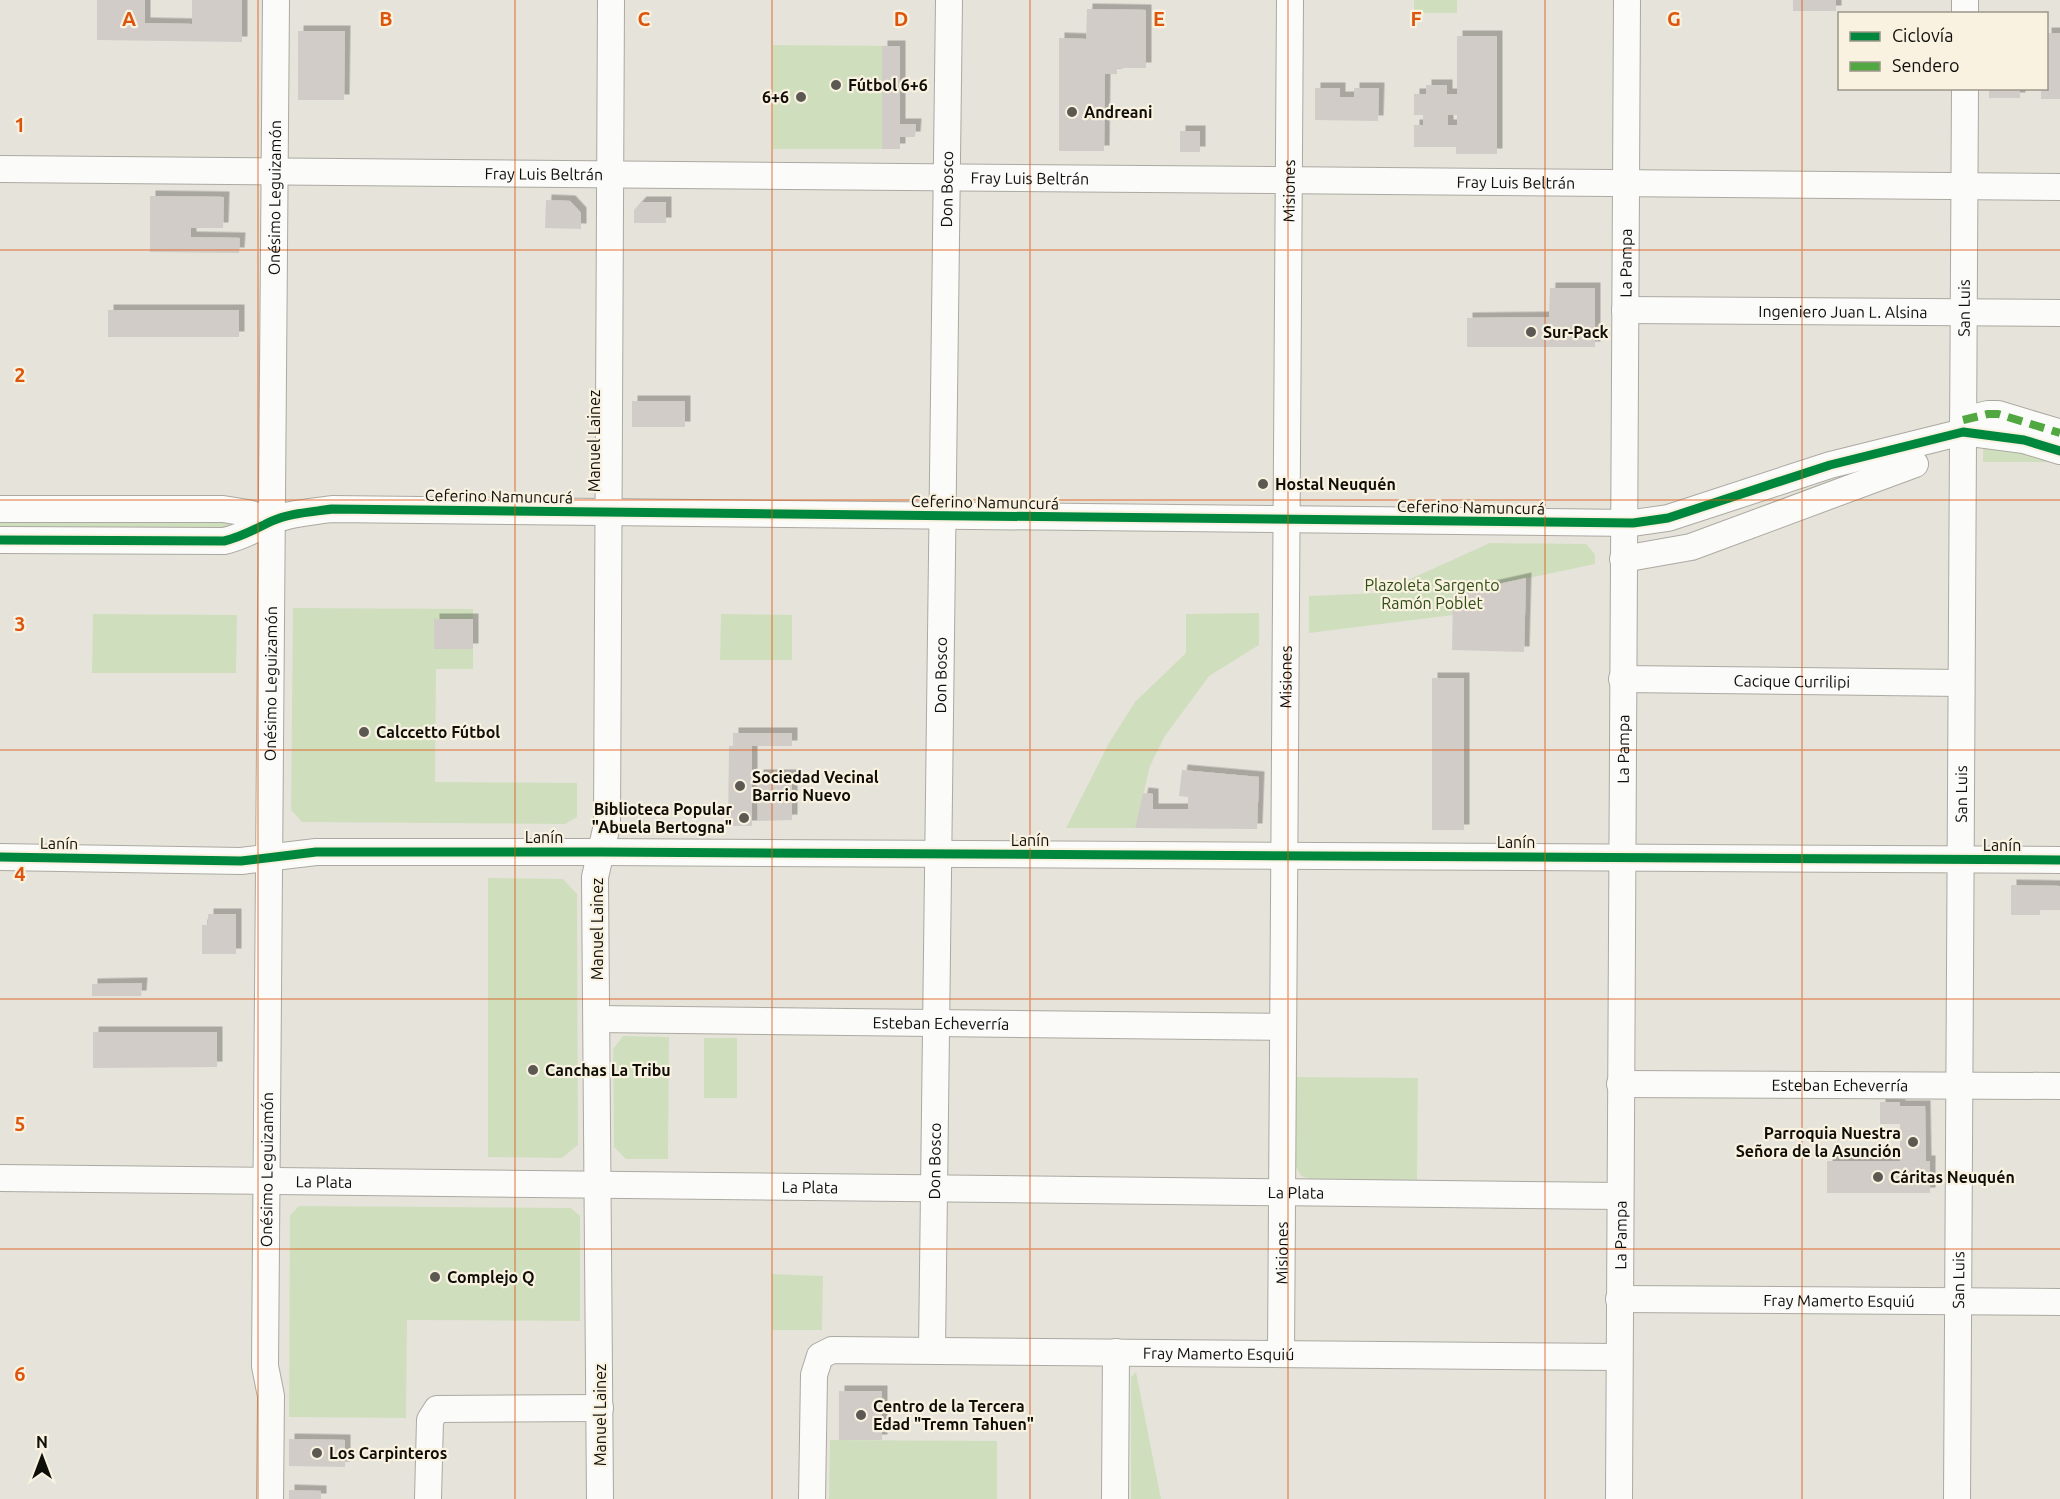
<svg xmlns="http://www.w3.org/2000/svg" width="2060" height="1499" viewBox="0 0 2060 1499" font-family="Ubuntu,sans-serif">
	<defs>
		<filter id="shadow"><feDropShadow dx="5.5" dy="-5.5" stdDeviation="0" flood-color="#0004"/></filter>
	</defs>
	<rect width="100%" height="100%" fill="#e6e3da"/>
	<path fill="#cfdfbe" d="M 1414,0 L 1457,0 L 1457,13 L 1414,13 Z
		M 773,45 L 900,46 L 900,124 L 916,124 L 915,137 L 900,137 L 900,149 L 773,149 Z
		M 1983,403 L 2060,462 L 1983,462 Z
		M 0,517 L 235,520 L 238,529 L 0,532 Z
		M 1490,543 L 1586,544 L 1595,554 L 1595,564 L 1454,594 L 1453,615 L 1309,633 L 1309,596 L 1379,593 Z
		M 293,608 L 473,609 L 473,669 L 436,669 L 435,782 L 577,783 L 577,817 L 565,824 L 302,822 L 291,810 Z
		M 1259,613 L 1259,645 L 1209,676 L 1165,736 L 1150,766 L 1135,828 L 1066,828 L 1109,743 L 1135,702 L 1186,653 L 1186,614 Z
		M 93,614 L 237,615 L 236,673 L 92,673 Z
		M 721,614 L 792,615 L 792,660 L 720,660 Z
		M 488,878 L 563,879 L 577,894 L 578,1145 L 562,1158 L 488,1157 Z
		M 623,1036 L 669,1037 L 668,1159 L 626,1159 L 614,1147 L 613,1049 Z
		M 704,1038 L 737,1038 L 737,1098 L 704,1098 Z
		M 1295,1077 L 1418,1078 L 1417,1180 L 1313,1180 L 1301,1176 L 1294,1163 Z
		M 299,1206 L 571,1208 L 580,1216 L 580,1321 L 407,1320 L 406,1418 L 289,1417 L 290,1215 Z
		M 772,1274 L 823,1276 L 822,1330 L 772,1330 Z
		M 1136,1372 L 1161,1499 L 1131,1499 L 1131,1377 Z
		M 830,1440 L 997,1441 L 997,1499 L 829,1499 Z"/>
	<path fill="#d1ccc7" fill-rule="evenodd" filter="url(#shadow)" d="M 97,0 L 145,0 L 145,23 L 192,24 L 192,0 L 242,0 L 242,42 L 97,40 Z
		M 1793,0 L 1836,0 L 1836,11 L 1793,11 Z
		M 1087,9 L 1146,10 L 1146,68 L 1117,68 L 1117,74 L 1105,74 L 1104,151 L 1059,151 L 1059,38 L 1086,39 Z
		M 298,31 L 345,31 L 344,100 L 298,100 Z
		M 2046,33 L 2060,33 L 2060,99 L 2041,99 L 2041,88 L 2046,88 Z
		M 1457,36 L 1497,36 L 1497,154 L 1456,154 L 1456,147 L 1414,147 L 1414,125 L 1423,125 L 1423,115 L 1414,115 L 1414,94 L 1426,94 L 1426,85 L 1447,85 L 1447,94 L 1457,94 ZM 1448,115 L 1457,115 L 1457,125 L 1448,125 Z
		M 882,46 L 900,46 L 900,124 L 916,124 L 915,137 L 900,137 L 900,149 L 882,149 Z
		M 1315,88 L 1340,88 L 1340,97 L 1354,97 L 1354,88 L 1379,88 L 1378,121 L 1315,120 Z
		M 1989,88 L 2020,88 L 2020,98 L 1989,98 Z
		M 1180,131 L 1200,131 L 1200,152 L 1180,152 Z
		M 150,196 L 224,197 L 223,228 L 191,228 L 191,237 L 240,238 L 239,253 L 150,252 Z
		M 546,200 L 570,201 L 581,213 L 581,229 L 545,228 Z
		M 641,202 L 666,202 L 666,223 L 634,223 L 634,210 Z
		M 1550,288 L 1595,288 L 1595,347 L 1467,347 L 1467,318 L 1549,317 Z
		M 108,310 L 239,310 L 239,337 L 108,337 Z
		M 632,401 L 685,401 L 685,427 L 632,427 Z
		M 1526,578 L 1524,652 L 1452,650 L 1453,594 Z
		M 434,619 L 473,619 L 473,649 L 434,649 Z
		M 1432,678 L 1464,678 L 1464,830 L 1432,830 Z
		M 733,733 L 792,733 L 792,746 L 752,746 L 752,826 L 728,826 L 729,746 L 733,746 Z
		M 1182,770 L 1259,777 L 1257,829 L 1135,828 L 1143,793 L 1153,794 L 1153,809 L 1188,809 L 1188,797 L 1179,796 Z
		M 758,775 L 792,775 L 792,820 L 758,821 Z
		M 2011,885 L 2060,886 L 2060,910 L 2040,910 L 2040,915 L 2011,915 Z
		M 208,914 L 236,914 L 236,954 L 202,954 L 202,925 L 208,925 Z
		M 142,983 L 141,996 L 92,996 L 92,984 Z
		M 93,1032 L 217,1032 L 217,1067 L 93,1068 Z
		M 1880,1102 L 1900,1102 L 1900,1106 L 1925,1106 L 1926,1161 L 1930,1161 L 1930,1193 L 1827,1193 L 1827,1161 L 1900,1161 L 1900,1124 L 1880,1124 Z
		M 839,1391 L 882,1391 L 882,1440 L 839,1440 Z
		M 289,1439 L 345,1440 L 345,1467 L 289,1466 Z
		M 289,1490 L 321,1491 L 321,1499 L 289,1499 Z"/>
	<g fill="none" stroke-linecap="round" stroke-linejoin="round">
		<defs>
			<g id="minor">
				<path d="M 1965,14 L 1965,0"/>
				<path id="s1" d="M 0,169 L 2060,187"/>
				<path id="s2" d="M 1625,310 L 2060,313"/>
				<path d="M 1963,420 L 1988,414 L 1998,414 L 2058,432"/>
				<path d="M 0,509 L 223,509 L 248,513 L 271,521"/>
				<path d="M 0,540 L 224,541 C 242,537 255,529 272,521 C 290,513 312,512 332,509 L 1633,523 L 1668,518 L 1830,465 L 1963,432 L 2024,440 L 2060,451"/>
				<path d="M 1623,559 L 1691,547 L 1915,464"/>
				<path id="s3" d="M 1622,679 L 1961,683"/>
				<path d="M 0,857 L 241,861 L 316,852 L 601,852 L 2060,860"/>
				<path id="s4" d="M 597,1019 L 1283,1027"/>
				<path id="s5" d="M 1620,1084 L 2060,1086"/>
				<path id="s6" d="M 0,1178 L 1620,1196"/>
				<path id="s7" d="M 1619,1299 L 2060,1302"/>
				<path id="s8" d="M 932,1350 L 949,0"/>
				<path id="s9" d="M 1281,1353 L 1290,0"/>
				<path id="s10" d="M 270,1499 L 271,1396 L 265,1366 L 276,0"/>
				<path d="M 428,1499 L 430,1420 L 437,1409 L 600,1408"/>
				<path d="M 600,1499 L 595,877 L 607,825 L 611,0"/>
				<path id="s11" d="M 812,1499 L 814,1375 L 820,1356 L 832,1350 L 1619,1357"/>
				<path d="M 1115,1499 L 1116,1352"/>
				<path id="s12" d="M 1619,1499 L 1627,0"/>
				<path id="s13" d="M 1957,1499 L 1965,88"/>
			</g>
		</defs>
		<use href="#minor" stroke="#aca9a2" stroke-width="28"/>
		<use href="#minor" stroke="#fbfbf9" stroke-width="26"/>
		<path stroke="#51a841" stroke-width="8" stroke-dasharray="15 8" stroke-linecap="butt" d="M 1963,420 L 1988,414 L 1998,414 L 2060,433"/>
		<defs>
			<path id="cycleway" d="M 0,540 L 224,541 C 242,537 255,529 272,521 C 290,513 312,512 332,509 L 1633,523 L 1668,518 L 1830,465 L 1963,432 L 2024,440 L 2060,451
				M 0,857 L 241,861 L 316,852 L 601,852 L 2060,860"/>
		</defs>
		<use href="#cycleway" stroke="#f9f2e1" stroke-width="13"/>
		<use href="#cycleway" stroke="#00873e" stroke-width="9"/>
	</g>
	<path fill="none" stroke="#dd550c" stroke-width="1.5" stroke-opacity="0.55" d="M 258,0 L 258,1499M 515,0 L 515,1499M 772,0 L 772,1499M 1030,0 L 1030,1499M 1288,0 L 1288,1499M 1545,0 L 1545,1499M 1802,0 L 1802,1499M 0,250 L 2060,250M 0,500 L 2060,500M 0,750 L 2060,750M 0,999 L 2060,999M 0,1249 L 2060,1249"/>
	<g fill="#5b5952" stroke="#f9f2e1" stroke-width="2">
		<circle cx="836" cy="85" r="6"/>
		<circle cx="801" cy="97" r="6"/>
		<circle cx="1072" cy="112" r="6"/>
		<circle cx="1531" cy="332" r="6"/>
		<circle cx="1263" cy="484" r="6"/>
		<circle cx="364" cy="732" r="6"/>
		<circle cx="740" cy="786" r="6"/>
		<circle cx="744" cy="818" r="6"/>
		<circle cx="533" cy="1070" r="6"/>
		<circle cx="1913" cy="1142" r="6"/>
		<circle cx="1878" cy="1177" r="6"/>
		<circle cx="435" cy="1277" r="6"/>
		<circle cx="861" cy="1415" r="6"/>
		<circle cx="317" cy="1453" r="6"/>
	</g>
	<g text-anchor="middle" stroke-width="4.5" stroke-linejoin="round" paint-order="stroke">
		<g font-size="16" font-weight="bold" fill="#100e08" stroke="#f9f2e1" text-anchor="start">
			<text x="848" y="91">Fútbol 6+6</text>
			<text x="789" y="103" text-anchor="end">6+6</text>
			<text x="1084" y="118">Andreani</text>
			<text x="1543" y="338">Sur-Pack</text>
			<text x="1275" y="490">Hostal Neuquén</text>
			<text x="376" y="738">Calccetto Fútbol</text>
			<text x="752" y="783">Sociedad Vecinal<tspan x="752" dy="18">Barrio Nuevo</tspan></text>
			<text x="732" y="815" text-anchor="end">Biblioteca Popular<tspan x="732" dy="18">"Abuela Bertogna"</tspan></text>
			<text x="545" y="1076">Canchas La Tribu</text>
			<text x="1901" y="1139" text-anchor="end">Parroquia Nuestra<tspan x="1901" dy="18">Señora de la Asunción</tspan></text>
			<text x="1890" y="1183">Cáritas Neuquén</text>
			<text x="447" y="1283">Complejo Q</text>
			<text x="873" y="1412">Centro de la Tercera<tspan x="873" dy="18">Edad "Tremn Tahuen"</tspan></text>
			<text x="329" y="1459">Los Carpinteros</text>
		</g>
		<g font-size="16" fill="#100e08" stroke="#f9f2e1">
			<text dy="6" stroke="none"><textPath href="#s1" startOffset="544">Fray Luis Beltrán</textPath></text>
			<text dy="6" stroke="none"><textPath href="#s1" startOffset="1030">Fray Luis Beltrán</textPath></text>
			<text dy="6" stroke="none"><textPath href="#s1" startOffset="1516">Fray Luis Beltrán</textPath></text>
			<text dy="6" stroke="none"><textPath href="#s8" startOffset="1161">Don Bosco</textPath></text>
			<text dy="6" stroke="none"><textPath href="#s9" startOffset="1162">Misiones</textPath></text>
			<text dy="6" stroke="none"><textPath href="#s10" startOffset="1302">Onésimo Leguizamón</textPath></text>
			<text dy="6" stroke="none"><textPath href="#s12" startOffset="1236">La Pampa</textPath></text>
			<text dy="6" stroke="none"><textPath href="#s13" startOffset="1191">San Luis</textPath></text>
			<text dy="6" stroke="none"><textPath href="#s2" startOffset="218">Ingeniero Juan L. Alsina</textPath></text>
			<text transform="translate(594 441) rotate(-90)" y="6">Manuel Lainez</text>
			<text transform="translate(499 496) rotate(1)" y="6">Ceferino Namuncurá</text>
			<text transform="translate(985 502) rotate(1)" y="6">Ceferino Namuncurá</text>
			<text transform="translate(1471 507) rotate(1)" y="6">Ceferino Namuncurá</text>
			<text dy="6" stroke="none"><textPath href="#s8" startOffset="675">Don Bosco</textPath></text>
			<text dy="6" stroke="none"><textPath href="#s9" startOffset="676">Misiones</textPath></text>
			<text dy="6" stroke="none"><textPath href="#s3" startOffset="170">Cacique Currilipi</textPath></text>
			<text dy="6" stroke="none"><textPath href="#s10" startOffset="816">Onésimo Leguizamón</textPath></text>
			<text dy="6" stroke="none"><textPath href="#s12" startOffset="750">La Pampa</textPath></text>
			<text dy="6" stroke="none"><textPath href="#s13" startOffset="705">San Luis</textPath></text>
			<text x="544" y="843">Lanín</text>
			<text x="1030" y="846">Lanín</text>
			<text x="1516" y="848">Lanín</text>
			<text transform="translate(59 843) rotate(1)" y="6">Lanín</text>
			<text x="2002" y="851">Lanín</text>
			<text transform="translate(597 929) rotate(-90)" y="6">Manuel Lainez</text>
			<text dy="6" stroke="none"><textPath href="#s4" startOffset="344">Esteban Echeverría</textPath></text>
			<text dy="6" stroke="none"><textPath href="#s5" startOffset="220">Esteban Echeverría</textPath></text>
			<text dy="6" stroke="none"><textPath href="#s8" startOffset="189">Don Bosco</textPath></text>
			<text dy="6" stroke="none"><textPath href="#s10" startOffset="330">Onésimo Leguizamón</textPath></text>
			<text dy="6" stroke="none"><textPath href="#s6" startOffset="324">La Plata</textPath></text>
			<text dy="6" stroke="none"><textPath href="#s6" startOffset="810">La Plata</textPath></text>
			<text dy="6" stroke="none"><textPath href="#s6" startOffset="1296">La Plata</textPath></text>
			<text dy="6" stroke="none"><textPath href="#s12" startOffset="264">La Pampa</textPath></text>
			<text dy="6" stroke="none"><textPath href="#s9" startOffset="100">Misiones</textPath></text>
			<text dy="6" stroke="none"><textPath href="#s13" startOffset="219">San Luis</textPath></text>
			<text dy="6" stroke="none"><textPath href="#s7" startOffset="220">Fray Mamerto Esquiú</textPath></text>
			<text dy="6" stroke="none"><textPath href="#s11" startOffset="544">Fray Mamerto Esquiú</textPath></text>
			<text transform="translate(600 1415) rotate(-90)" y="6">Manuel Lainez</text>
		</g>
		<g font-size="16" fill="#2f4d16" stroke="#f9f2e1">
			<text x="1432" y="591">Plazoleta Sargento<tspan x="1432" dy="18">Ramón Poblet</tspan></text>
		</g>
	</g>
	<g font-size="20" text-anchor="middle" font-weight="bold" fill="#dd550c" stroke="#f9f2e1" stroke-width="4.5" stroke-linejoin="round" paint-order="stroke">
		<text x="129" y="26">A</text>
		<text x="386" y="26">B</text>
		<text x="644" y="26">C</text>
		<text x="901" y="26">D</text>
		<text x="1159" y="26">E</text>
		<text x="1416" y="26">F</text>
		<text x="1674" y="26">G</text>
		<text x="20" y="132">1</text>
		<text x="20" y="382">2</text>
		<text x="20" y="631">3</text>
		<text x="20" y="881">4</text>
		<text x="20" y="1131">5</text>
		<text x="20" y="1381">6</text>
	</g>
	<rect x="1838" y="12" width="210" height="78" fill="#f9f2e1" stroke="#9c978a" stroke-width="1.5"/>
	<rect x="1850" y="32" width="30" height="9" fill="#00873e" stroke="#9c978a" stroke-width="1.5"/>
	<text x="1892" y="42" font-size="18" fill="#100e08">Ciclovía</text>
	<rect x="1850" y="62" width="30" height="9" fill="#51a841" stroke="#9c978a" stroke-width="1.5"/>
	<text x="1892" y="72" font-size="18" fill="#100e08">Sendero</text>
	<g transform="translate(42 1457)" stroke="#f9f2e1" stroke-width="4.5" paint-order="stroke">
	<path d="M0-4.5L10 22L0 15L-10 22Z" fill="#100e08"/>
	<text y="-9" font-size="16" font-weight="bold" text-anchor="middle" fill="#100e08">N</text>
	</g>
</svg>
